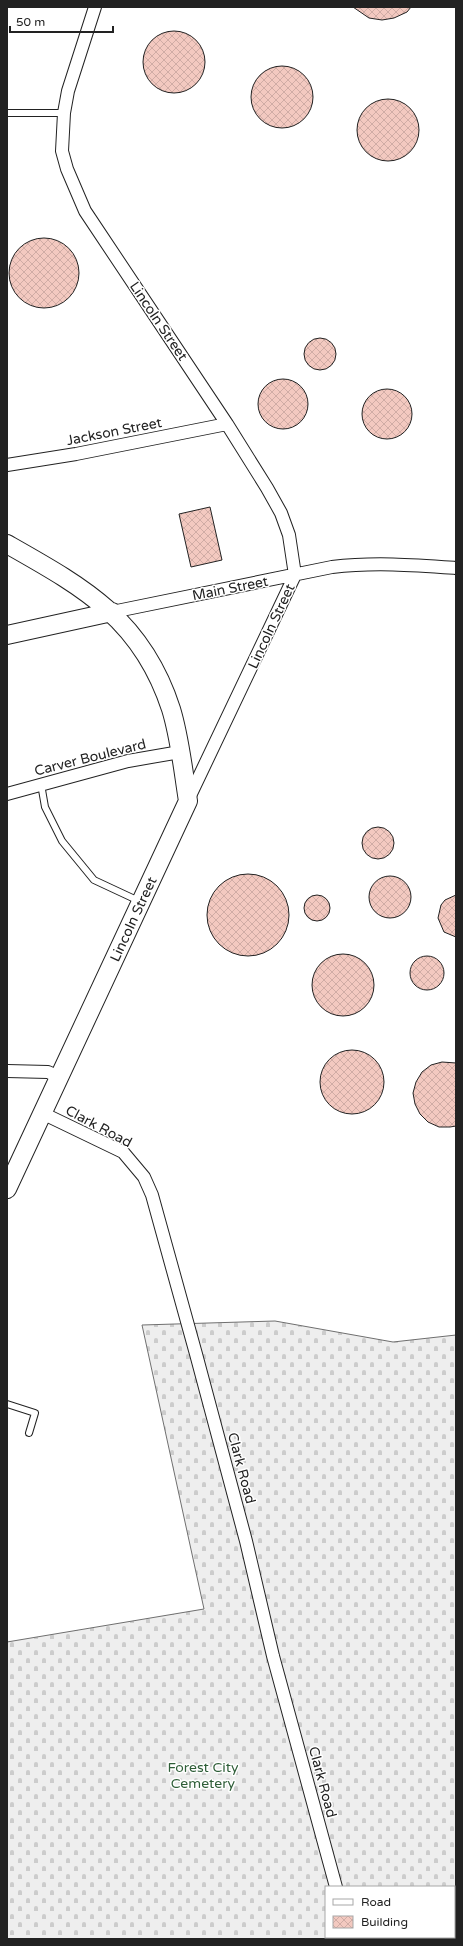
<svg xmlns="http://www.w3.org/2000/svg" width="463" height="1946" viewBox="0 0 463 1946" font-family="'Varela Round',sans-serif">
	<defs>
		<pattern id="cemetery-stones" width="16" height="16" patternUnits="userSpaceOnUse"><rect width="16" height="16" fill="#eee"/><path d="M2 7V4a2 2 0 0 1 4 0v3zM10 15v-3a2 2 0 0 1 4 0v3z" fill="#ccc"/></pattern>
		<pattern id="building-cross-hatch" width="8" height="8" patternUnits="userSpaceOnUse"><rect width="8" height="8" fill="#f3c9c0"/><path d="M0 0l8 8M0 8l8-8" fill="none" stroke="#d0aca5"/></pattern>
	</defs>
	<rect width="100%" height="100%" fill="#fff"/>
	<path fill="url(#cemetery-stones)" stroke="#6f6f6f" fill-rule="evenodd" d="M 275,1321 L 393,1342 L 456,1335 L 456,1939 L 7,1939 L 7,1642 L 204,1609 L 142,1325 ZM 326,1887 L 454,1887 L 454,1937 L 326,1937 Z"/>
	<path fill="url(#building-cross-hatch)" stroke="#222" d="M 353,7 L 411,7 L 407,12 L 394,18 L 382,20 L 369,18 Z
		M143 62a31 31 0 1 1 62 0a31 31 0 1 1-62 0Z
		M251 97a31 31 0 1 1 62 0a31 31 0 1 1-62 0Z
		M357 130a31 31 0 1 1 62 0a31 31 0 1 1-62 0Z
		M9 273a35 35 0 1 1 70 0a35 35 0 1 1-70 0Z
		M304 354a16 16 0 1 1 32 0a16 16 0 1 1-32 0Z
		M258 404a25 25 0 1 1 50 0a25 25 0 1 1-50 0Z
		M362 414a25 25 0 1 1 50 0a25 25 0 1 1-50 0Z
		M 210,507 L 222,560 L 191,567 L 179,514 Z
		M362 843a16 16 0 1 1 32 0a16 16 0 1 1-32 0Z
		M207 915a41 41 0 1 1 82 0a41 41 0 1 1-82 0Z
		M369 897a21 21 0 1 1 42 0a21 21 0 1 1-42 0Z
		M 456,895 L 456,937 L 444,932 L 438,918 L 441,905 L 445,900 Z
		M304 908a13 13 0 1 1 26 0a13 13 0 1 1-26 0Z
		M312 985a31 31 0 1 1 62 0a31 31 0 1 1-62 0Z
		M410 973a17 17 0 1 1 34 0a17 17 0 1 1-34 0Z
		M320 1082a32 32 0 1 1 64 0a32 32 0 1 1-64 0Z
		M 442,1062 L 456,1063 L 456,1126 L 450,1127 L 439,1127 L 428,1122 L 420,1114 L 415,1104 L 413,1093 L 416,1082 L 422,1072 L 431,1065 Z"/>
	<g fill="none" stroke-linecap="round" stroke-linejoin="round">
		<defs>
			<path id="lane" d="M 7,113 L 64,113
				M 41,784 L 45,807 L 62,841 L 94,880 L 139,901
				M 7,1404 L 35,1413 L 29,1433"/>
			<path id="street" d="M 95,7 L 68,91 L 64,113 L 62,151 L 67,169 L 85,211 L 227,424 L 267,488 L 281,513 L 289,535 L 295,575 L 188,800
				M 7,465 L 76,454 L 227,424
				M 112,612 L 332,567 C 374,562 414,565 456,568
				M 7,794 L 128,761 L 180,752
				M 7,1071 L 48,1072 L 59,1077
				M 42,1113 L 123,1152 L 144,1177 L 152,1195 L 196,1354 L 246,1541 L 273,1656 L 336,1887
				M 350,1937 L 351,1939"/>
			<path id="secondary" d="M 7,544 C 83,587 142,619 171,709 C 180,738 183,770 188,801 L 7,1189
				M 7,635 L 112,612"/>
		</defs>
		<use href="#lane" stroke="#222" stroke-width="8"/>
		<use href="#street" stroke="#222" stroke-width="14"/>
		<use href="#secondary" stroke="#222" stroke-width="20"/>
		<use href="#lane" stroke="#fff" stroke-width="6"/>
		<use href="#street" stroke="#fff" stroke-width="12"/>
		<use href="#secondary" stroke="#fff" stroke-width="18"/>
	</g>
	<g text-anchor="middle" stroke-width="3" stroke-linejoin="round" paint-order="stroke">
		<g font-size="14" fill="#222" stroke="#fff">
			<text transform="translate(159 321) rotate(56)" y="5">Lincoln Street</text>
			<text transform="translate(114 431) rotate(-11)" y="5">Jackson Street</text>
			<text transform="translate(230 588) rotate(-11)" y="5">Main Street</text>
			<text transform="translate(271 626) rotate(-65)" y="5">Lincoln Street</text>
			<text transform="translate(90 757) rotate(-14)" y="5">Carver Boulevard</text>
			<text transform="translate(133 919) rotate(-65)" y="5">Lincoln Street</text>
			<text transform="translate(99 1126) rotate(28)" y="5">Clark Road</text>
			<text transform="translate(242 1468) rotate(75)" y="5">Clark Road</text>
			<text transform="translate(323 1782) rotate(75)" y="5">Clark Road</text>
		</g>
		<g font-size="14" fill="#2f5e38" stroke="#fff">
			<text x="203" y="1772">Forest City<tspan x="203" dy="16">Cemetery</tspan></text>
		</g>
	</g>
	<rect width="463" height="1946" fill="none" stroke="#222222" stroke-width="16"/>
	<rect x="325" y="1886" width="130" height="52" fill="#ffffff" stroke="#a7a7a7"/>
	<rect x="333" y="1899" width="20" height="6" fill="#ffffff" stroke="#a7a7a7"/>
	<text x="361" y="1906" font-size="12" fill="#222222">Road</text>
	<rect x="333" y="1916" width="20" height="12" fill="url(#building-cross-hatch)" stroke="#a7a7a7"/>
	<text x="361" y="1926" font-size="12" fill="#222222">Building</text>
	<path d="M10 26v6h103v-6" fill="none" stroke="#222222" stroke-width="2"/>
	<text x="16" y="26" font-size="12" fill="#222222" stroke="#ffffff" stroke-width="3" paint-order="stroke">50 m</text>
</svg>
